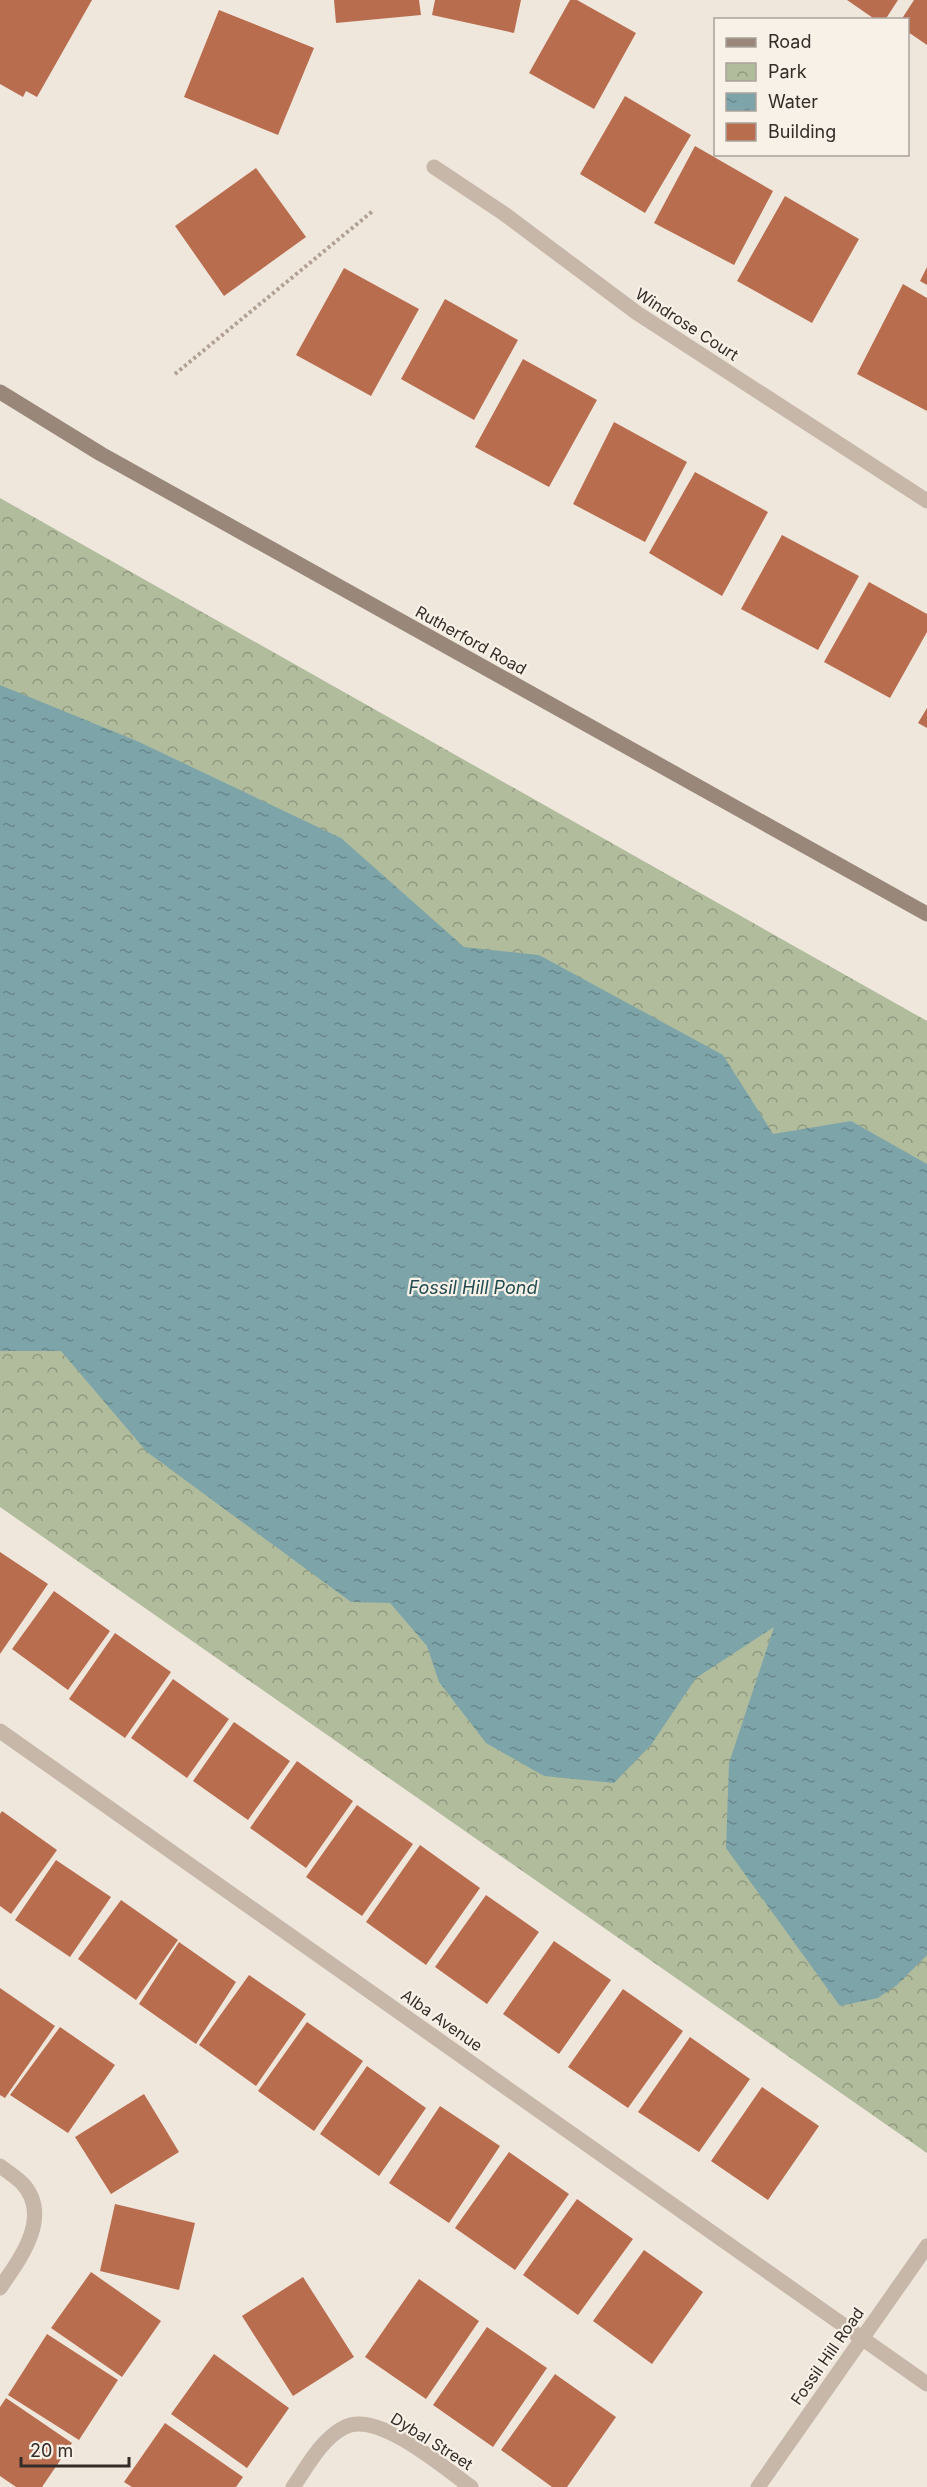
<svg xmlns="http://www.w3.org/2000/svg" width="927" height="2487" viewBox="0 0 927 2487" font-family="Inter,sans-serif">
	<defs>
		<pattern id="park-crowns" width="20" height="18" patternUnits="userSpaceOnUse" patternTransform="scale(1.5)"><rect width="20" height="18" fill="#b1bc9d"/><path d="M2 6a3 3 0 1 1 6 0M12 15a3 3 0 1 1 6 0" fill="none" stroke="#919980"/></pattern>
		<pattern id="water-ripples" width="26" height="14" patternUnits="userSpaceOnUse" patternTransform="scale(1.5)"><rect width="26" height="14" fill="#7da5a9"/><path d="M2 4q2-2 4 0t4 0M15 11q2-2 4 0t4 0" fill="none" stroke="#67878a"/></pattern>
	</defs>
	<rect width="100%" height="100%" fill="#efe7dc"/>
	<path fill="url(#park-crowns)" d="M 0,498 L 927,1021 L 927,2153 L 0,1507 Z"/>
	<path fill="url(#water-ripples)" d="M 0,685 L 137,741 L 341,838 L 464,947 L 539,955 L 723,1055 L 773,1134 L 851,1121 L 927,1164 L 927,1955 L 897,1985 L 878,1998 L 840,2006 L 726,1848 L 729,1763 L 774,1627 L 696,1678 L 651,1745 L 614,1783 L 544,1776 L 486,1743 L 439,1682 L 427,1646 L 390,1603 L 351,1602 L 147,1452 L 61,1351 L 0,1351 Z"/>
	<path fill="#b96d4f" d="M 0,0 L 92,0 L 37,97 L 26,91 L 23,97 L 0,84 Z
		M 334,0 L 419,0 L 421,15 L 336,23 Z
		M 435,0 L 521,0 L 514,33 L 432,15 Z
		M 570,0 L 577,0 L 636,33 L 594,109 L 529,73 Z
		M 847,0 L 898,0 L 885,20 L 876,20 Z
		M 914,0 L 927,0 L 927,45 L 908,32 L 908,20 L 901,20 Z
		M 219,10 L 314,48 L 278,135 L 184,97 Z
		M 625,96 L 691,135 L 645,213 L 580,174 Z
		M 695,146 L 773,191 L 734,265 L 654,223 Z
		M 256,168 L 306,237 L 224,296 L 175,226 Z
		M 785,196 L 859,239 L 812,323 L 737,281 Z
		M 927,267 L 927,285 L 920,281 Z
		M 344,268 L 419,309 L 371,396 L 296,355 Z
		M 903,284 L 927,298 L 927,411 L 857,374 Z
		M 445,299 L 518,340 L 474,420 L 401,379 Z
		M 523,359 L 597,400 L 549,487 L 475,447 Z
		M 614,422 L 687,462 L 645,542 L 573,504 Z
		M 695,472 L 768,512 L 722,596 L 649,553 Z
		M 782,535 L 859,576 L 818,650 L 741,609 Z
		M 869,582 L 927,614 L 927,632 L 890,698 L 824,662 Z
		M 927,708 L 927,728 L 918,723 Z
		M 0,1552 L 48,1584 L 0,1654 Z
		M 54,1591 L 110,1631 L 68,1690 L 12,1649 Z
		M 115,1633 L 171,1672 L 125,1738 L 69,1699 Z
		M 173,1679 L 229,1719 L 187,1778 L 131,1738 Z
		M 234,1722 L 290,1761 L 248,1820 L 193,1781 Z
		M 297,1761 L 353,1801 L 306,1868 L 250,1828 Z
		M 357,1805 L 413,1844 L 362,1916 L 306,1877 Z
		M 2,1811 L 57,1850 L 11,1914 L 0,1906 L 0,1814 Z
		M 420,1845 L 480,1888 L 426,1965 L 366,1922 Z
		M 56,1860 L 111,1897 L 70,1957 L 15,1920 Z
		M 486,1895 L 539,1932 L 487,2004 L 435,1967 Z
		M 121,1900 L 178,1940 L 136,2000 L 78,1959 Z
		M 554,1941 L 611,1980 L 559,2054 L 503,2014 Z
		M 179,1942 L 236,1982 L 196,2044 L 139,2004 Z
		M 249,1975 L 306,2014 L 256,2086 L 199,2045 Z
		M 0,1988 L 55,2026 L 5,2098 L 0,2095 Z
		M 623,1989 L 683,2031 L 628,2108 L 568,2067 Z
		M 307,2022 L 363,2061 L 314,2131 L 258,2091 Z
		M 60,2027 L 115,2065 L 68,2133 L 10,2095 Z
		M 690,2037 L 750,2079 L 699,2152 L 638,2112 Z
		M 367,2066 L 426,2108 L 379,2176 L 320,2134 Z
		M 762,2087 L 819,2126 L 768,2200 L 711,2161 Z
		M 144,2094 L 179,2152 L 111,2194 L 75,2137 Z
		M 440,2106 L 500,2146 L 449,2223 L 389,2183 Z
		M 509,2152 L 569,2194 L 515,2270 L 455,2228 Z
		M 577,2199 L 633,2239 L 578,2315 L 523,2275 Z
		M 115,2204 L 195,2223 L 179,2290 L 100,2271 Z
		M 644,2250 L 703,2292 L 652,2364 L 593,2321 Z
		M 91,2272 L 161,2321 L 122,2377 L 51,2328 Z
		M 303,2277 L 354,2357 L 293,2396 L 242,2316 Z
		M 419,2279 L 479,2321 L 426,2399 L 365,2357 Z
		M 487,2327 L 547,2368 L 493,2447 L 433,2405 Z
		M 47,2334 L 118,2380 L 79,2440 L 8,2395 Z
		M 214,2354 L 289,2408 L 247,2468 L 171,2414 Z
		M 555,2374 L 616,2417 L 567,2487 L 552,2487 L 501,2450 Z
		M 6,2398 L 72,2443 L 42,2487 L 16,2487 L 0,2476 L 0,2407 Z
		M 165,2423 L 243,2477 L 236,2487 L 132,2487 L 124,2482 Z"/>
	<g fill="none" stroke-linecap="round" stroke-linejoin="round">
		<path stroke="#b1a193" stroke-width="4" stroke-dasharray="3 3" stroke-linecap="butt" d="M 175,374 L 374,210"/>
		<path stroke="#c6b7a9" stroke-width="15" d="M 434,167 L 503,213 L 637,313 L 927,501
			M 0,1731 L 927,2384
			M 0,2166 C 7,2171 16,2177 22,2183 C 53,2216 20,2259 0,2288
			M 293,2487 C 307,2467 322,2438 345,2427 C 378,2410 444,2468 471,2487"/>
		<path stroke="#c6b7a9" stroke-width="15" d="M 758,2487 L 927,2246"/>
		<path stroke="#99877a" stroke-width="15" d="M 0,392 L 101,454 L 927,914"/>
	</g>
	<g text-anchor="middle" stroke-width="4.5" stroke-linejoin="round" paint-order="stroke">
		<g font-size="16" fill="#342c28" stroke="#f7f1e7">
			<text transform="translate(687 324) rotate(33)" y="6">Windrose Court</text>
			<text transform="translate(471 640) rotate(29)" y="6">Rutherford Road</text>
			<text transform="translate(442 2020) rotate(35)" y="6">Alba Avenue</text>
			<text transform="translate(827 2356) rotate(-55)" y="6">Fossil Hill Road</text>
			<text transform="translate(432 2441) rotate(32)" y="6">Dybal Street</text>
		</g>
		<g font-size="18" font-style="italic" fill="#224c51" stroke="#f7f1e7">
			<text x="473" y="1294">Fossil Hill Pond</text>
		</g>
	</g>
	<rect x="714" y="18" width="195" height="138" fill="#f7f1e7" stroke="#a9a29b" stroke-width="1.5"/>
	<rect x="726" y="38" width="30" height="9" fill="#99877a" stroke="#a9a29b" stroke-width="1.5"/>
	<text x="768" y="48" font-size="18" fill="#342c28">Road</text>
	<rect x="726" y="63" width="30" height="18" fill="url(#park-crowns)" stroke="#a9a29b" stroke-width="1.5"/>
	<text x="768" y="78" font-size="18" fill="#342c28">Park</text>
	<rect x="726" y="93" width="30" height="18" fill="url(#water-ripples)" stroke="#a9a29b" stroke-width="1.5"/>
	<text x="768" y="108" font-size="18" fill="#342c28">Water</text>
	<rect x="726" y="123" width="30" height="18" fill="#b96d4f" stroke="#a9a29b" stroke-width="1.5"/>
	<text x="768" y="138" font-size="18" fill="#342c28">Building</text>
	<path d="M21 2457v9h108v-9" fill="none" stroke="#342c28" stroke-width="3"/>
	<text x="30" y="2457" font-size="18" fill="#342c28" stroke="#f7f1e7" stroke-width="4.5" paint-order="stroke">20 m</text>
</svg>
